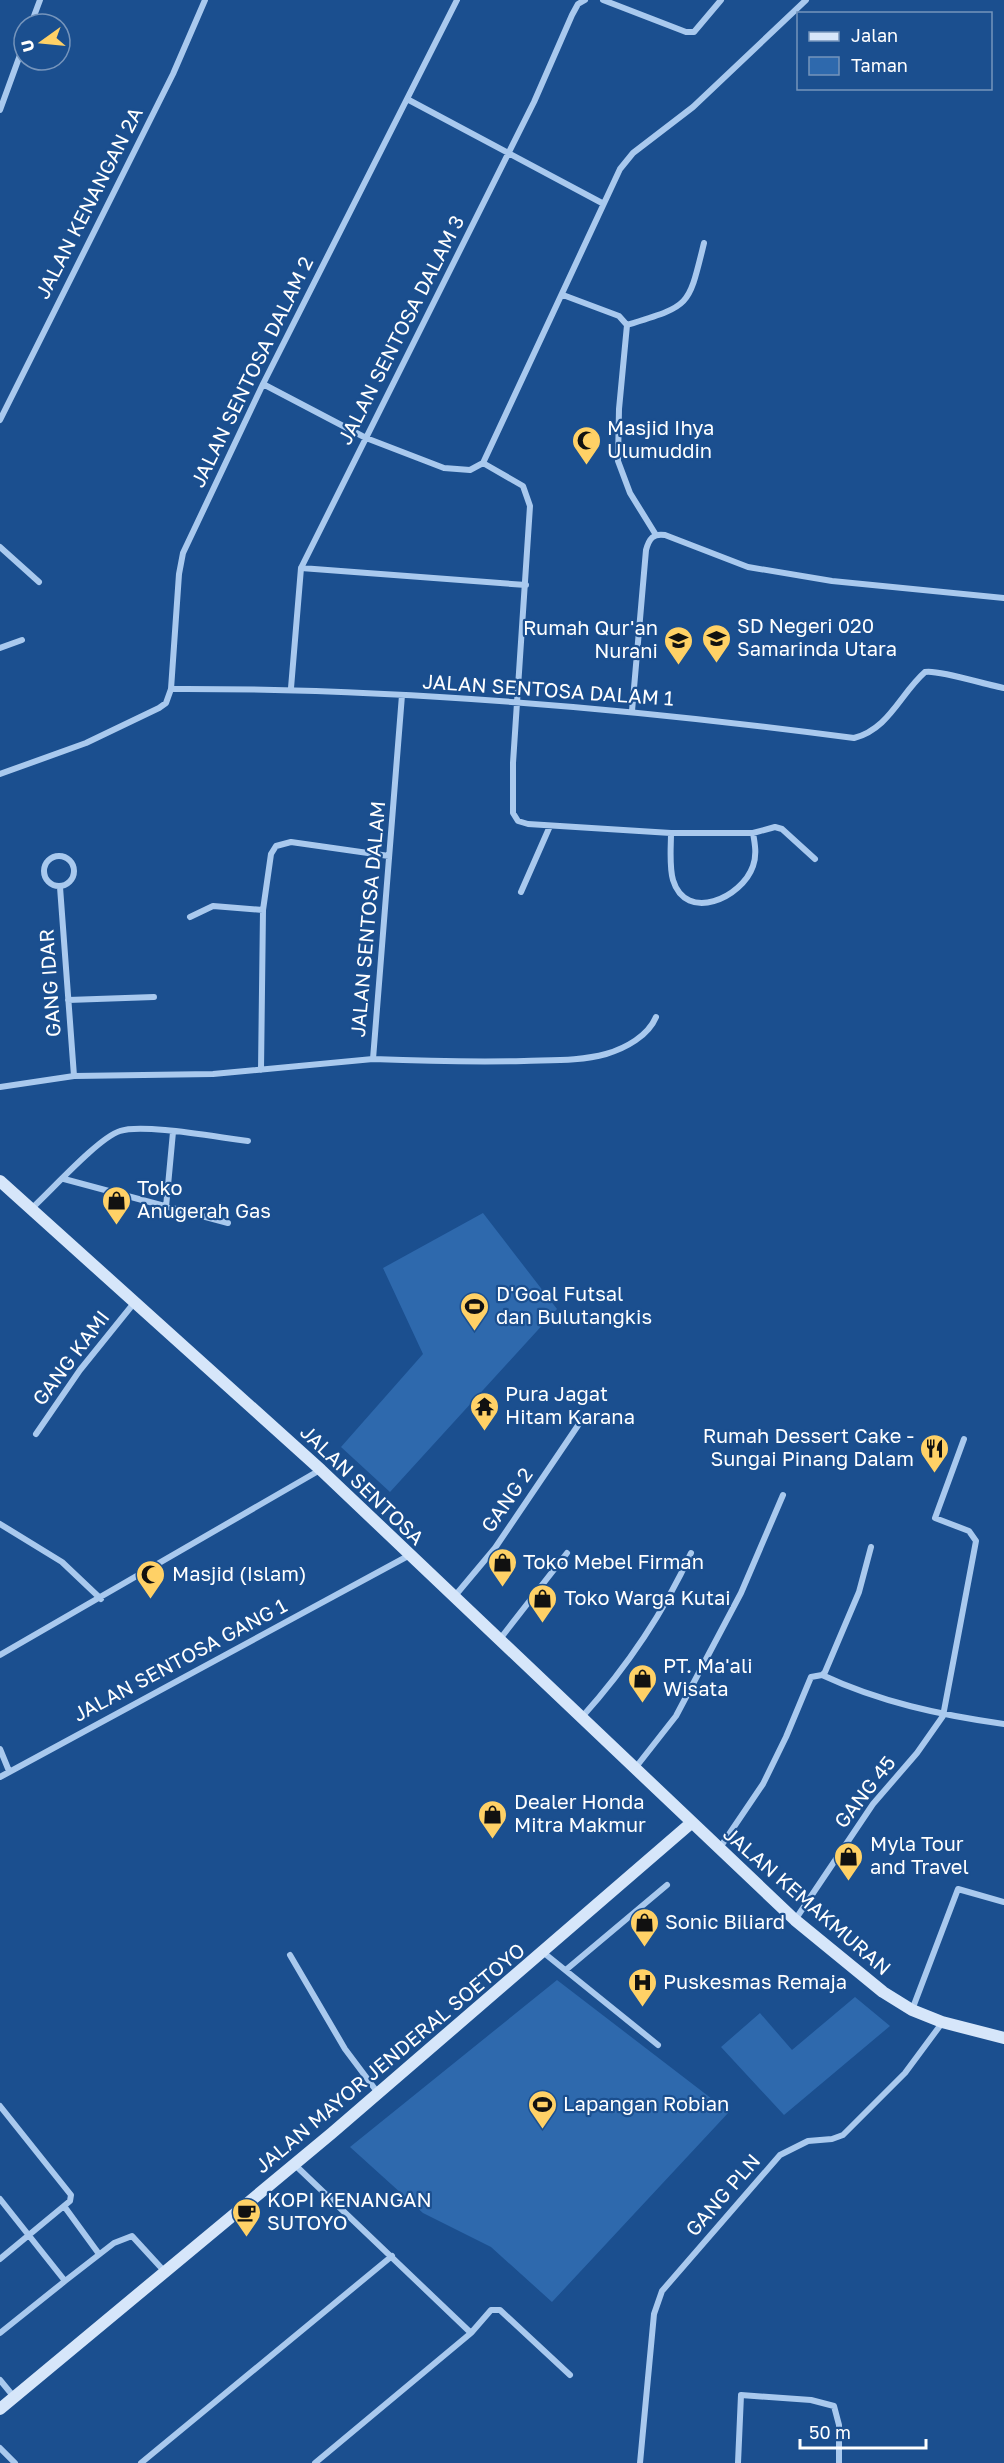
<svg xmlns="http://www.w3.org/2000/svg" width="1004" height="2463" viewBox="0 0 1004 2463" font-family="'Golos Text',sans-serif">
	<rect width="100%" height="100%" fill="#1b4f8f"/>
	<path fill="#2e69ad" d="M 483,1213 L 557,1309 L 390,1492 L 341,1447 L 423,1354 L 383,1268 Z
		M 557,1980 L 729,2112 L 552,2302 L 491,2247 L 423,2213 L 350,2147 Z
		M 855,1997 L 890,2026 L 784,2115 L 721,2047 L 760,2013 L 792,2050 Z"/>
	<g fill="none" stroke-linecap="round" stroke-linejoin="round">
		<path stroke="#a9c9ee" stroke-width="6" d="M 457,0 L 263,384 L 183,553 L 179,574 L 171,689 C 400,688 627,708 854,738 C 889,729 900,694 925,672 C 936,669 987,685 1004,688
			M 603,0 L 686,32 L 694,32 L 721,0
			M 31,24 L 40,0
			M 407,99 L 602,203
			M 0,110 L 24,44
			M 563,295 L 619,316 L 627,325 L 619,409 L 618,461 L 630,493 L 656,535
			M 627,325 C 691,305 688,308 704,243
			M 263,384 L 366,438 L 444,468 L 470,470 L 483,463 L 620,169 L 633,153 L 693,107 L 806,0
			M 0,420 L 173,74 L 205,0
			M 483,463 L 523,486 L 530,506 L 513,763 L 513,813 L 518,821 L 528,824 L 671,833 L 753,833 L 775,827 L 782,829 L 815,859
			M 0,547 L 39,582
			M 301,568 L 526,585
			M 0,648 L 22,640
			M 291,688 L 301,568 L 534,102 L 572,15 L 578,4 L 585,0
			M 632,711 L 646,550 C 649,539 653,533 665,535 L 748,567 L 832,581 L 1004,598
			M 0,774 L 86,743 L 159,708 L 166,703 L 171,689
			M 671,833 C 671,847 669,866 673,880 C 686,923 742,898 753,866 C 757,855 755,844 753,833
			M44 871a15 15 0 1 1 30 0a15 15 0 1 1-30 0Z
			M 60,887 L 74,1076
			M 521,892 L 550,826
			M 190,917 L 213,906 L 263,910
			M 68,1000 L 154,997
			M 373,1059 C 424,1061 474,1062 524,1061 C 551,1060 581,1061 606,1054 C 626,1048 648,1036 656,1017
			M 261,1070 L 263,910 L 271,854 L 276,846 L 291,842 L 389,856
			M 0,1087 L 74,1076 L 213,1074 L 373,1059 L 402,695
			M 64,1179 L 228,1223
			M 166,1207 L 173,1132
			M 31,1209 C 51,1191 98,1138 120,1131 C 143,1123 221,1138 248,1141
			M 36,1434 L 80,1370 L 134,1303
			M 0,1524 L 62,1562 L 101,1599
			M 454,1597 L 495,1548 L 583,1418
			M 500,1639 L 567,1553
			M 0,1655 L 320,1470
			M 822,1675 C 880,1702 940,1715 1004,1724
			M 582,1717 C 627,1667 663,1614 691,1553
			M 0,1749 L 9,1771
			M 636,1767 L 676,1716 L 741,1593 L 783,1495
			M 0,1777 L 408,1556
			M 719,1849 L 763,1784 L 786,1737 L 811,1677 L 822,1675 L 825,1672 L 859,1592 L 871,1547
			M 795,1920 L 873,1804 L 917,1753 L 943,1716 L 976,1541 L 969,1531 L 935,1518 L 964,1439
			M 544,1953 L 658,2045
			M 290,1955 L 345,2049 L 378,2093
			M 567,1969 L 667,1885
			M 912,2010 L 958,1889 L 1004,1902
			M 0,2106 L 71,2195 L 70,2201 L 0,2259
			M 294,2164 L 471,2333 L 491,2310 L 500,2310 L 570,2375
			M 0,2199 L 65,2281 L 0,2333
			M 64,2206 L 99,2254
			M 65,2281 L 114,2243 L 132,2236 L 165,2272
			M 0,2380 L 14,2397
			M 0,2448 L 15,2463
			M 141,2463 L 392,2256
			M 315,2463 L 471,2333
			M 640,2463 L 654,2314 L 662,2291 L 780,2155 L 808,2141 L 832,2139 L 843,2135 L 905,2073 L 942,2023
			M 738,2463 L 741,2395 L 811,2400 L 834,2406 L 839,2425 L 839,2463"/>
		<path stroke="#d6e6fa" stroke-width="12" d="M 0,1181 L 321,1470 L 795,1920 L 883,1992 L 912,2010 L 942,2022 L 1004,2038
			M 0,2409 L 332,2133 L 690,1824"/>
	</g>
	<defs>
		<symbol id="mosque-pin" viewBox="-11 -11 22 30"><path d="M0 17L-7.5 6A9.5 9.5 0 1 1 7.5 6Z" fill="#ffd166" stroke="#1b4f8f"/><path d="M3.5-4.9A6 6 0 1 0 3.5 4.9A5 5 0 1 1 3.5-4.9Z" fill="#111"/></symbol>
		<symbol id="school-pin" viewBox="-11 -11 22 30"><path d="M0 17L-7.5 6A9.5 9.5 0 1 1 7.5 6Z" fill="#ffd166" stroke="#1b4f8f"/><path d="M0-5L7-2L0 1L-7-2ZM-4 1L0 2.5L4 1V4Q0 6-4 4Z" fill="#111"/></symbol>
		<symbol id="shop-pin" viewBox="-11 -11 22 30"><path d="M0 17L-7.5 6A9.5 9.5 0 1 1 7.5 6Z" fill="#ffd166" stroke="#1b4f8f"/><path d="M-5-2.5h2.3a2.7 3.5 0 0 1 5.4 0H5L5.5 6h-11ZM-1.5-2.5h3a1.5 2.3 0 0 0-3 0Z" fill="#111"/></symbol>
		<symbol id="stadium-pin" viewBox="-11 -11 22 30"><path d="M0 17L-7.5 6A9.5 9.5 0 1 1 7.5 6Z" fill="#ffd166" stroke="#1b4f8f"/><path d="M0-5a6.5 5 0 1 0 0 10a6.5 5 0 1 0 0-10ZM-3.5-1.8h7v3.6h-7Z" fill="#111"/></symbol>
		<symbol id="temple-pin" viewBox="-11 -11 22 30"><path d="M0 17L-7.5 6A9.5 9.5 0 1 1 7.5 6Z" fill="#ffd166" stroke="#1b4f8f"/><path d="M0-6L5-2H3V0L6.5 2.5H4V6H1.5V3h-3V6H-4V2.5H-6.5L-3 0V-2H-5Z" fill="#111"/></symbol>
		<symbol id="restaurant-pin" viewBox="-11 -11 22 30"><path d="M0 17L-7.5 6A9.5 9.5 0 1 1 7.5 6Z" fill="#ffd166" stroke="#1b4f8f"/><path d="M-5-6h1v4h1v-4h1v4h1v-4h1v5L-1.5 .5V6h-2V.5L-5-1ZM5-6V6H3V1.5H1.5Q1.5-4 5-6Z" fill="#111"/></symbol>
		<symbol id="hospital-pin" viewBox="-11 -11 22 30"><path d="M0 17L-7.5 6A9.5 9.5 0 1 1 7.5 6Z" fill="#ffd166" stroke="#1b4f8f"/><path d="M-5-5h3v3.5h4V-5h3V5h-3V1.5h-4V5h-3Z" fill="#111"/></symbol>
		<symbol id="cafe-pin" viewBox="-11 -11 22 30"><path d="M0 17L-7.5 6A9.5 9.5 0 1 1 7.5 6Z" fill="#ffd166" stroke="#1b4f8f"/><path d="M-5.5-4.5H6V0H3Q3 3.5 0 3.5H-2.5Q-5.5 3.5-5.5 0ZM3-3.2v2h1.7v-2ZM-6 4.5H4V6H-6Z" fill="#111"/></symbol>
	</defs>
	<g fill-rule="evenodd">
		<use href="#mosque-pin" x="570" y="424" width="33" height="45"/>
		<use href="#school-pin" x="700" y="622" width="33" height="45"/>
		<use href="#school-pin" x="662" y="624" width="33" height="45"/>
		<use href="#shop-pin" x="100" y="1184" width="33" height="45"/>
		<use href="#stadium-pin" x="458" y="1290" width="33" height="45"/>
		<use href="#temple-pin" x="468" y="1390" width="33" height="45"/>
		<use href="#restaurant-pin" x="918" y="1432" width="33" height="45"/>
		<use href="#shop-pin" x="486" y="1546" width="33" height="45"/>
		<use href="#mosque-pin" x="134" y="1558" width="33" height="45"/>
		<use href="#shop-pin" x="526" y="1582" width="33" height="45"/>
		<use href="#shop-pin" x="626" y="1662" width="33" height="45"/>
		<use href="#shop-pin" x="476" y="1798" width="33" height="45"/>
		<use href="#shop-pin" x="832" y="1840" width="33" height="45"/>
		<use href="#shop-pin" x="628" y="1906" width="33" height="45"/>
		<use href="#hospital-pin" x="626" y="1966" width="33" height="45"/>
		<use href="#stadium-pin" x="526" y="2088" width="33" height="45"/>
		<use href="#cafe-pin" x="230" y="2196" width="33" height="45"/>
	</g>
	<g text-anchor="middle" stroke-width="4.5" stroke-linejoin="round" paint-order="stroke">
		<g font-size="20" fill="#fff" stroke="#1b4f8f">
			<text transform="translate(89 203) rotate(-63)" y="7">JALAN KENANGAN 2A</text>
			<text transform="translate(401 330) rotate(-63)" y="7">JALAN SENTOSA DALAM 3</text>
			<text transform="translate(252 372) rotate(-64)" y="7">JALAN SENTOSA DALAM 2</text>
			<text transform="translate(548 690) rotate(4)" y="7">JALAN SENTOSA DALAM 1</text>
			<text transform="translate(368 919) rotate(-85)" y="7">JALAN SENTOSA DALAM</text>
			<text transform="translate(50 983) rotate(-94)" y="7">GANG IDAR</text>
			<text transform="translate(71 1358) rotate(-53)" y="7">GANG KAMI</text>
			<text transform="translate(362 1485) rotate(44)" y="7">JALAN SENTOSA</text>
			<text transform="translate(507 1500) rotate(-55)" y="7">GANG 2</text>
			<text transform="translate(180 1660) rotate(-28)" y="7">JALAN SENTOSA GANG 1</text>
			<text transform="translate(865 1792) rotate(-52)" y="7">GANG 45</text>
			<text transform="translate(807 1901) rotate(41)" y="7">JALAN KEMAKMURAN</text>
			<text transform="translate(390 2058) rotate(-40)" y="7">JALAN MAYOR JENDERAL SOETOYO</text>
			<text transform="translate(723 2195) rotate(-49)" y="7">GANG PLN</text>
		</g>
		<g font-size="20" fill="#fff" stroke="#1b4f8f" text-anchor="start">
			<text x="607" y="435">Masjid Ihya<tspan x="607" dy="23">Ulumuddin</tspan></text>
			<text x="737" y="633">SD Negeri 020<tspan x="737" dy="23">Samarinda Utara</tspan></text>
			<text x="658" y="635" text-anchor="end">Rumah Qur'an<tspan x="658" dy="23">Nurani</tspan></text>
			<text x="137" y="1195">Toko<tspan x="137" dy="23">Anugerah Gas</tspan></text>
			<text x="496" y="1301">D'Goal Futsal<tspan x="496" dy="23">dan Bulutangkis</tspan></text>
			<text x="505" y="1401">Pura Jagat<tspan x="505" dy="23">Hitam Karana</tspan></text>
			<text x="914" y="1443" text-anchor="end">Rumah Dessert Cake -<tspan x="914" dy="23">Sungai Pinang Dalam</tspan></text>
			<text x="523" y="1569">Toko Mebel Firman</text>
			<text x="172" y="1581">Masjid (Islam)</text>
			<text x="564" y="1605">Toko Warga Kutai</text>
			<text x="663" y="1673">PT. Ma'ali<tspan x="663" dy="23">Wisata</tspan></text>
			<text x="514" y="1809">Dealer Honda<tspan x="514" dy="23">Mitra Makmur</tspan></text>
			<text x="870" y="1851">Myla Tour<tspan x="870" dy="23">and Travel</tspan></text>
			<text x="665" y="1929">Sonic Biliard</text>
			<text x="663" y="1989">Puskesmas Remaja</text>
			<text x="563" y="2111">Lapangan Robian</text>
			<text x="267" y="2207">KOPI KENANGAN<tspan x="267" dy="23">SUTOYO</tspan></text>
		</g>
	</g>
	<rect x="797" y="12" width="195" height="78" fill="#1b4f8f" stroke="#7695bc" stroke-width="1.5"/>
	<rect x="809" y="32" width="30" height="9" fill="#d6e6fa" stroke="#7695bc" stroke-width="1.5"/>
	<text x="851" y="42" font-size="18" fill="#ffffff">Jalan</text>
	<rect x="809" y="57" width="30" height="18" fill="#2e69ad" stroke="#7695bc" stroke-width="1.5"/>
	<text x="851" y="72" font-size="18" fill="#ffffff">Taman</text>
	<g transform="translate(42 42) rotate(255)"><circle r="28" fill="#1b4f8f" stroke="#7695bc" stroke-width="1.5"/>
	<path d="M0-4.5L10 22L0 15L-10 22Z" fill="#ffd166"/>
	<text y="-9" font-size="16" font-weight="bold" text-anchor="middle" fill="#ffffff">U</text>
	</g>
	<path d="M800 2439v9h126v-9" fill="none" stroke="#ffffff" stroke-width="3"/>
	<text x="809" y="2439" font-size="18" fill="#ffffff" stroke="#1b4f8f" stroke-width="4.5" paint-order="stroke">50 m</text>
</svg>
